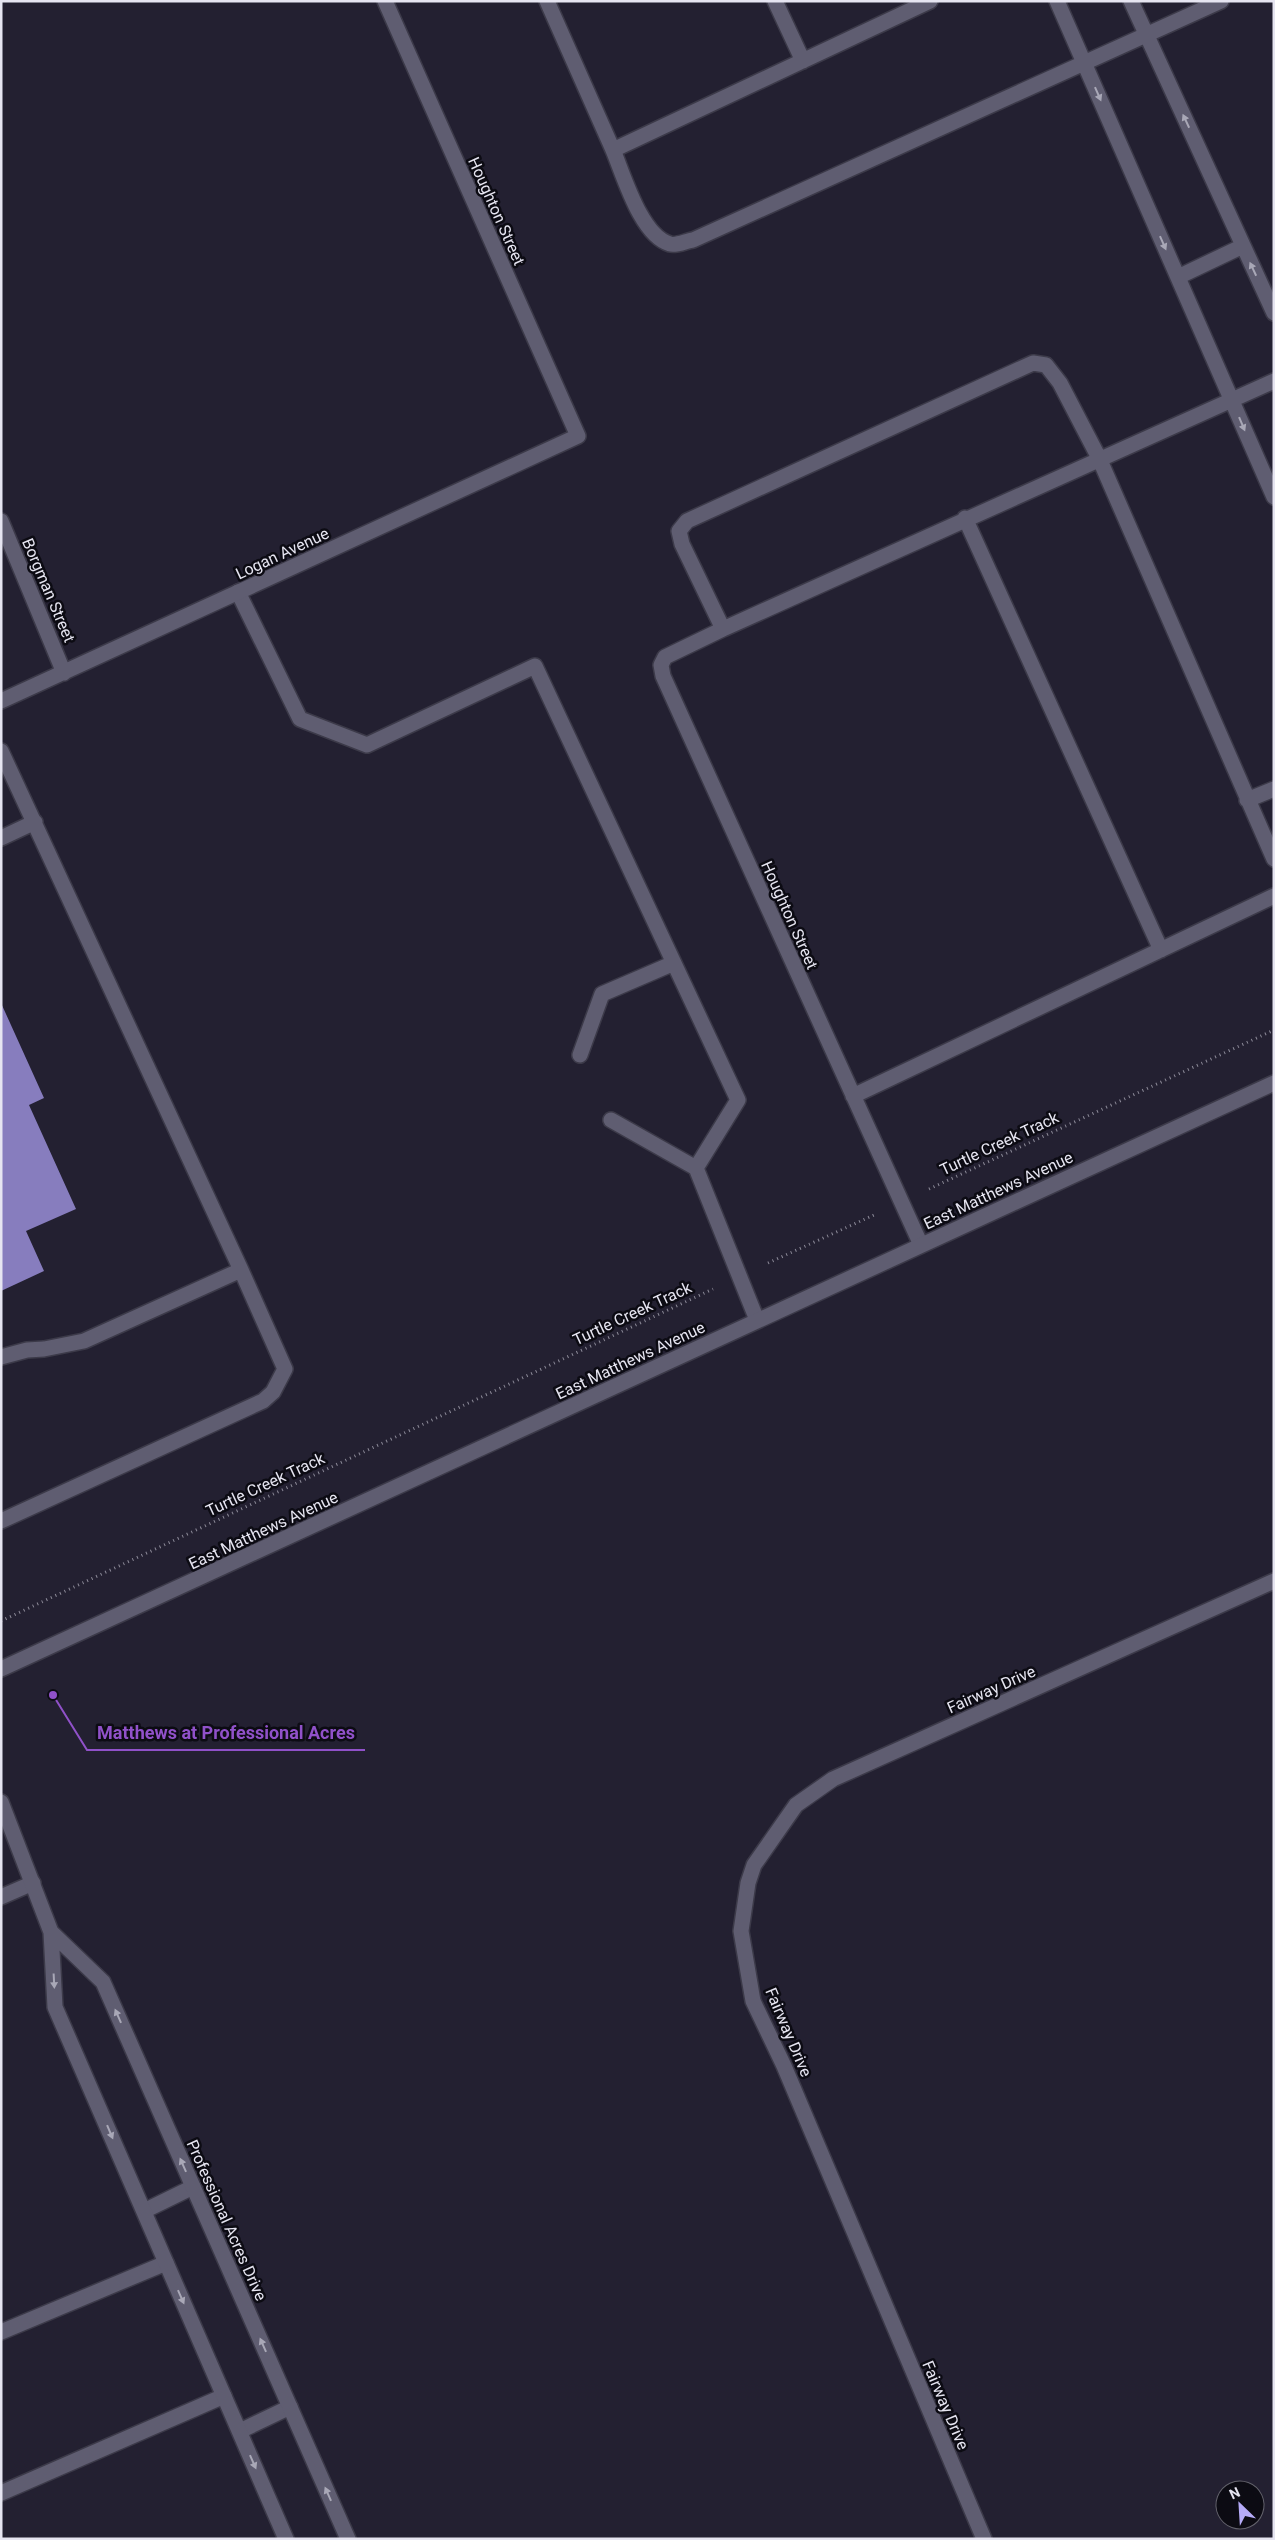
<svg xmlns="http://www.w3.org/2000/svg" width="1275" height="2540" viewBox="0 0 1275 2540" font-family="Roboto,sans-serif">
	<rect width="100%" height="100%" fill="#232031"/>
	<path fill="#877dbe" d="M 1,1003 L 44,1098 L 29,1105 L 76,1209 L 26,1231 L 44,1271 L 1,1291 Z"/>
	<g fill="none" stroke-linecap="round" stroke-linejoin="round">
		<defs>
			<path id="lane" d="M 547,1 L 613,150 L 930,1
				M 775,1 L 803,61
				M 1057,1 L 1274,497
				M 1131,1 L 1274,313
				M 613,150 C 624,176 641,236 670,244 C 676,246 686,241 693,240 L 1221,1
				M 1178,277 L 1243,246
				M 965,518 L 1161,950
				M 238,592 L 300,719 L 367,745 L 535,666 L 738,1100 L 696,1168 L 757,1320
				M 723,629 L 682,544 L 679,531 L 687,521 L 1033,363 L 1046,365 L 1060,383 L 1099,458 L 1274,859
				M 1,751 L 241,1270 L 285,1369 L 273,1392 L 263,1401 L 1,1521
				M 1247,800 L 1274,789
				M 1,838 L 35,822
				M 580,1055 L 602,994 L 674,963
				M 853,1096 L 1274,896
				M 611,1120 L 696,1168
				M 921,1245 L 663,676 L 661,665 L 665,657 L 723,629 L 1274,381
				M 1,1357 L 27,1350 L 44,1349 L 84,1341 L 241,1270
				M 1,1897 L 33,1883
				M 144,2211 L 193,2187
				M 1,2332 L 166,2263
				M 240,2431 L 290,2407
				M 1,2493 L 224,2396"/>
			<path id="street" d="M 1,521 L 64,673
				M 1,701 L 578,436 L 385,1
				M 1,1802 L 51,1932 L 55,2007 L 286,2539
				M 51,1932 L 103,1982 L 348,2539
				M 984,2539 L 784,2066 L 753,2001 L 741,1931 L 748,1883 L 754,1865 L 796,1805 L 833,1779 L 1274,1581"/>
			<path id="secondary" d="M 1,1669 L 1274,1083"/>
		</defs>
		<use href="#lane" stroke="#3c3a49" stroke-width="18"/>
		<use href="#street" stroke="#3c3a49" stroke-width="18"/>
		<use href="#secondary" stroke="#3c3a49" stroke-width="18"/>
		<path stroke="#8d8b99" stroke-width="3" stroke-dasharray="1 4" stroke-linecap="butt" d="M 929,1189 L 1274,1030
			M 768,1263 L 874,1215
			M 1,1621 L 713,1289"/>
		<use href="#lane" stroke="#5f5d71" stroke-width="15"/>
		<use href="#street" stroke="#5f5d71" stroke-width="15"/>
		<use href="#secondary" stroke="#5f5d71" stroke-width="15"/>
	</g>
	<defs><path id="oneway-solid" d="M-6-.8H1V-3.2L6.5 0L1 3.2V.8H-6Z" transform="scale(1.25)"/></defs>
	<g fill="#a9a8b7">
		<use href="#oneway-solid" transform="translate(1098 94) rotate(66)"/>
		<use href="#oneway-solid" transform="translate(1186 121) rotate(-115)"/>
		<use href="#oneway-solid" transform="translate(1163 243) rotate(66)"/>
		<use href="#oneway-solid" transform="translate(1253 269) rotate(-115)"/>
		<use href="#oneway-solid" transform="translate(1242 424) rotate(67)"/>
		<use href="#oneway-solid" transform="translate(54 1981) rotate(87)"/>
		<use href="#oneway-solid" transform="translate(118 2016) rotate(-114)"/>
		<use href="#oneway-solid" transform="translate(110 2132) rotate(67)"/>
		<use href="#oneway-solid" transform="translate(183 2165) rotate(-114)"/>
		<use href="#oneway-solid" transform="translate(181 2297) rotate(66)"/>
		<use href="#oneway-solid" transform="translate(263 2345) rotate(-114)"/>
		<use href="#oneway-solid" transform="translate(253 2462) rotate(66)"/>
		<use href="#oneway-solid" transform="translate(328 2494) rotate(-114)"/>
	</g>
	<g text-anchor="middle" stroke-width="5" stroke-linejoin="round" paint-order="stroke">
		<g font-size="16" fill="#e6e5f1" stroke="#0c0b13">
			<text transform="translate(497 211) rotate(66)" y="6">Houghton Street</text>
			<text transform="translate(282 553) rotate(-25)" y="6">Logan Avenue</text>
			<text transform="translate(49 590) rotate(67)" y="6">Borgman Street</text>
			<text transform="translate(790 915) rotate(66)" y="6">Houghton Street</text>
			<text transform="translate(999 1143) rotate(-25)" y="6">Turtle Creek Track</text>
			<text transform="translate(998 1190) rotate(-25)" y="6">East Matthews Avenue</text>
			<text transform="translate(632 1313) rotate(-25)" y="6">Turtle Creek Track</text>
			<text transform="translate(630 1360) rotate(-25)" y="6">East Matthews Avenue</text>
			<text transform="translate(265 1484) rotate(-25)" y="6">Turtle Creek Track</text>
			<text transform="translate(263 1530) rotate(-25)" y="6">East Matthews Avenue</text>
			<text transform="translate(991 1689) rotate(-24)" y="6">Fairway Drive</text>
			<text transform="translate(789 2032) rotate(67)" y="6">Fairway Drive</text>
			<text transform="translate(227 2220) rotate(66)" y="6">Professional Acres Drive</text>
			<text transform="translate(946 2405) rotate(67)" y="6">Fairway Drive</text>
		</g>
	</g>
	<path fill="none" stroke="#9051c9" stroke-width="2" d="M53 1695L87 1750H365"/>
	<circle fill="#9051c9" stroke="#0c0b13" stroke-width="2" cx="53" cy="1695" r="5"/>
	<g font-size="18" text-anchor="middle" font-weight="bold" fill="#9051c9" stroke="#0c0b13" stroke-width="5" stroke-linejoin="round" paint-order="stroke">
		<text x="226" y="1739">Matthews at Professional Acres</text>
	</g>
	<rect width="1275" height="2540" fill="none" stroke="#e6e5f1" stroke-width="5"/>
	<g transform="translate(1240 2505) rotate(335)"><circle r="24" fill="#0c0b13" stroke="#63626c"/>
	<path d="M0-4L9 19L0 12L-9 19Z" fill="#b6abf8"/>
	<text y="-8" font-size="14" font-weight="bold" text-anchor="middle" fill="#e6e5f1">N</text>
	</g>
</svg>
